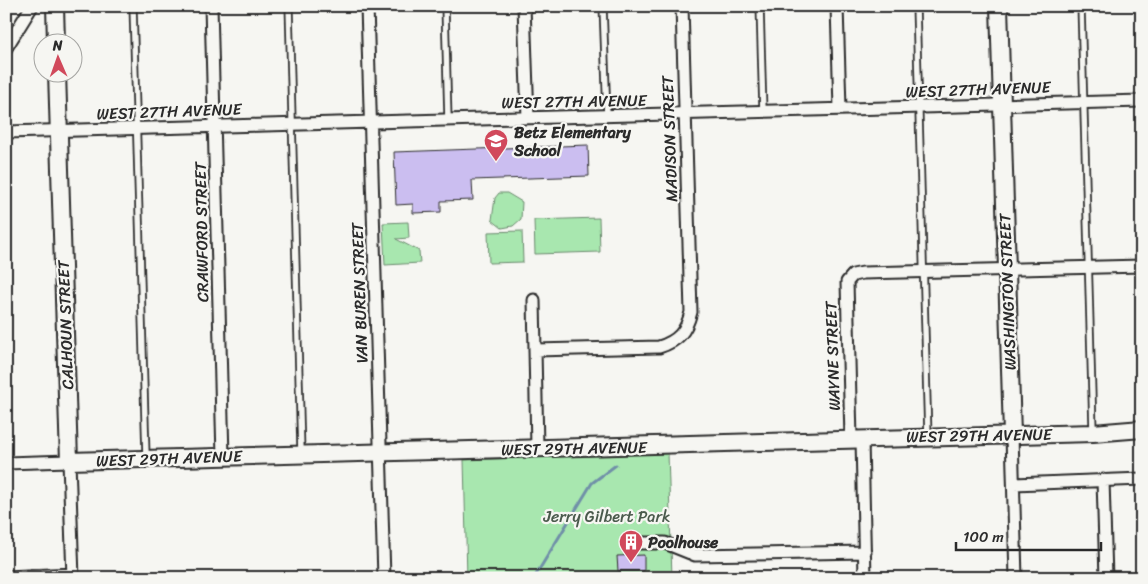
<svg xmlns="http://www.w3.org/2000/svg" width="1148" height="584" viewBox="0 0 1148 584" font-family="Sriracha,sans-serif">
	<rect width="100%" height="100%" fill="#f6f6f2"/>
	<filter id="ink" filterUnits="userSpaceOnUse"><feTurbulence type="fractalNoise" baseFrequency=".02" numOctaves="2"/><feDisplacementMap in="SourceGraphic" scale="10" xChannelSelector="R" yChannelSelector="G"/><feConvolveMatrix kernelMatrix="1 2 1 2 8 2 1 2 1" color-interpolation-filters="sRGB"/></filter>
	<g filter="url(#ink)">
		<path fill="#a8e7af" stroke="#6a896d" d="M 499,193 L 507,193 L 522,202 L 521,219 L 513,226 L 502,228 L 492,220 L 495,198 Z
			M 599,218 L 600,252 L 535,254 L 534,220 Z
			M 408,222 L 409,238 L 396,239 L 419,251 L 420,263 L 385,265 L 383,223 Z
			M 522,231 L 523,262 L 489,263 L 488,232 Z
			M 668,453 L 672,578 L 467,578 L 464,460 Z"/>
		<g fill="none" stroke-linecap="round" stroke-linejoin="round">
			<path stroke="#6f8fa8" stroke-width="3" d="M 534,578 L 592,483 L 616,465"/>
		</g>
		<path fill="#cbbef0" stroke="#2b2b2b" d="M 588,145 L 589,176 L 472,180 L 473,200 L 441,201 L 441,212 L 413,213 L 413,204 L 396,205 L 394,152 Z
			M 644,555 L 644,571 L 618,571 L 617,556 Z"/>
		<g fill="none" stroke-linecap="round" stroke-linejoin="round">
			<defs>
				<path id="lane" d="M 133,6 L 146,456
					M 289,6 L 301,452
					M 445,6 L 448,120
					M 603,6 L 607,116
					M 760,6 L 763,112
					M 916,6 L 928,437
					M 1081,6 L 1093,430"/>
				<path id="street" d="M 211,6 L 223,457
					M 367,6 L 384,578
					M 524,6 L 528,118
					M 837,6 L 840,109
					M 6,48 L 32,6
					M 6,132 L 1142,101
					M 534,300 L 537,448
					M 535,350 L 659,347 C 678,341 686,332 691,312 L 682,6
					M 1012,435 L 1016,578
					M 851,439 L 847,282 L 853,275 L 863,273 L 1142,266
					M 862,439 L 865,578
					M 6,463 L 69,461 L 73,578
					M 1103,480 L 1106,578
					M 1014,484 L 1142,479
					M 634,543 L 665,543 L 695,555 L 865,552
					M 6,577 L 73,574"/>
				<path id="secondary" d="M 55,6 L 56,42
					M 999,6 L 1012,435
					M 57,72 L 69,461 L 1093,433 L 1142,429"/>
			</defs>
			<use href="#lane" stroke="#2b2b2b" stroke-width="9"/>
			<use href="#street" stroke="#2b2b2b" stroke-width="15"/>
			<use href="#secondary" stroke="#2b2b2b" stroke-width="20"/>
			<use href="#lane" stroke="#f6f6f2" stroke-width="5.5"/>
			<use href="#street" stroke="#f6f6f2" stroke-width="11"/>
			<use href="#secondary" stroke="#f6f6f2" stroke-width="16"/>
		</g>
	</g>
	<defs>
		<symbol id="school-pin" viewBox="-11 -11 22 30"><path d="M0 17L-7.5 6A9.5 9.5 0 1 1 7.5 6Z" fill="#d1495b" stroke="#f6f6f2"/><path d="M0-5L7-2L0 1L-7-2ZM-4 1L0 2.5L4 1V4Q0 6-4 4Z" fill="#fff"/></symbol>
		<symbol id="building-pin" viewBox="-11 -11 22 30"><path d="M0 17L-7.5 6A9.5 9.5 0 1 1 7.5 6Z" fill="#d1495b" stroke="#f6f6f2"/><path d="M-4-6H4V6H1V3H-1V6H-4ZM-2.5-4.3h1.7v1.8h-1.7ZM.8-4.3h1.7v1.8H.8ZM-2.5-1h1.7V.8h-1.7ZM.8-1h1.7V.8H.8Z" fill="#fff"/></symbol>
	</defs>
	<g fill-rule="evenodd">
		<use href="#school-pin" x="482" y="127" width="28" height="38"/>
		<use href="#building-pin" x="617" y="528" width="28" height="38"/>
	</g>
	<g text-anchor="middle" stroke-width="4.5" stroke-linejoin="round" paint-order="stroke">
		<g font-size="16" fill="#2b2b2b" stroke="#f6f6f2">
			<text transform="translate(978 89) rotate(-2)" y="6">WEST 27TH AVENUE</text>
			<text transform="translate(574 101) rotate(-1)" y="6">WEST 27TH AVENUE</text>
			<text transform="translate(169 111) rotate(-2)" y="6">WEST 27TH AVENUE</text>
			<text transform="translate(669 139) rotate(-92)" y="6">MADISON STREET</text>
			<text transform="translate(201 232) rotate(-91)" y="6">CRAWFORD STREET</text>
			<text transform="translate(1007 292) rotate(-92)" y="6">WASHINGTON STREET</text>
			<text transform="translate(359 293) rotate(-92)" y="6">VAN BUREN STREET</text>
			<text transform="translate(65 325) rotate(-92)" y="6">CALHOUN STREET</text>
			<text transform="translate(832 356) rotate(-92)" y="6">WAYNE STREET</text>
			<text transform="translate(979 435) rotate(-1)" y="6">WEST 29TH AVENUE</text>
			<text transform="translate(574 448) rotate(-1)" y="6">WEST 29TH AVENUE</text>
			<text transform="translate(169 458) rotate(-2)" y="6">WEST 29TH AVENUE</text>
		</g>
		<g font-size="16" font-weight="bold" fill="#2b2b2b" stroke="#f6f6f2" text-anchor="start">
			<text x="514" y="138">Betz Elementary<tspan x="514" dy="18">School</tspan></text>
			<text x="648" y="548">Poolhouse</text>
		</g>
		<g font-size="16" fill="#4a5a4c" stroke="#f6f6f2">
			<text x="607" y="522">Jerry Gilbert Park</text>
		</g>
	</g>
	<rect width="1148" height="584" fill="none" stroke="#f6f6f2" stroke-width="25"/>
	<rect x="12" y="12" width="1123" height="559" fill="none" stroke="#2b2b2b" stroke-width="2" filter="url(#ink)"/>
	<g transform="translate(58 58) rotate(358)"><circle r="24" fill="#f6f6f2" stroke="#a5a5a2"/>
	<path d="M0-4L9 19L0 12L-9 19Z" fill="#d1495b"/>
	<text y="-8" font-size="14" font-weight="bold" text-anchor="middle" fill="#2b2b2b">N</text>
	</g>
	<path d="M956 542v8h145v-8" fill="none" stroke="#2b2b2b" stroke-width="2.5"/>
	<text x="963" y="542" font-size="15" fill="#2b2b2b" stroke="#f6f6f2" stroke-width="4" paint-order="stroke">100 m</text>
</svg>
